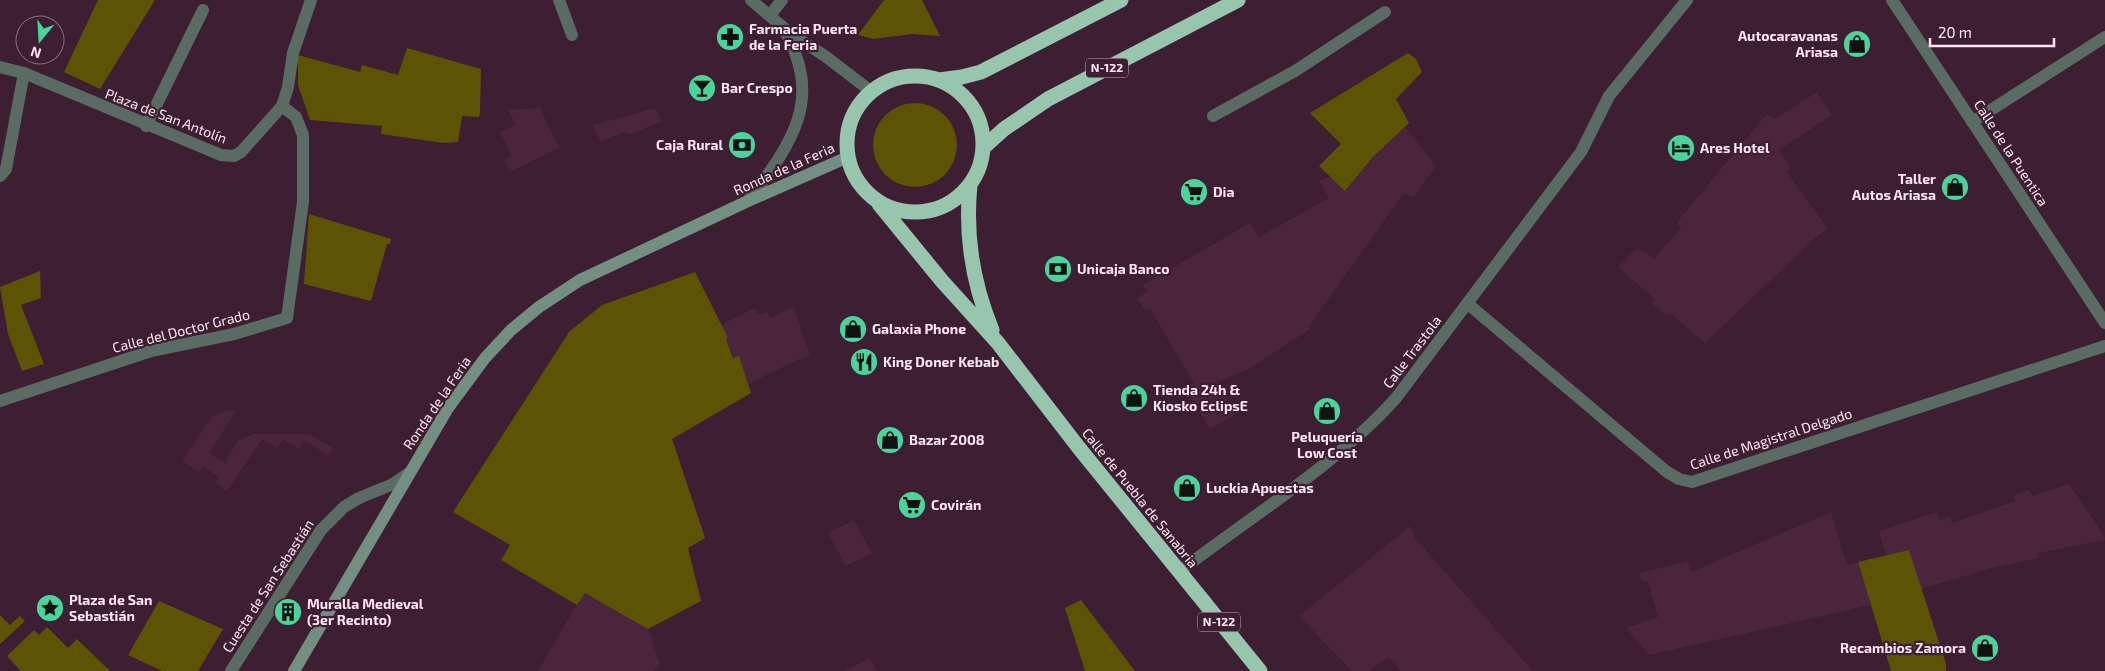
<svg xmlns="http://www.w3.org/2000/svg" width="2105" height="671" viewBox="0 0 2105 671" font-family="'Exo 2',sans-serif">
	<rect width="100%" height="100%" fill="#3e1e32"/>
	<path fill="#4b253d" d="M 1817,92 L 1832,115 L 1779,150 L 1791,168 L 1787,172 L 1828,229 L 1815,238 L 1705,343 L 1670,313 L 1667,316 L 1652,304 L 1655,299 L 1618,267 L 1637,248 L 1654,258 L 1681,228 L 1677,222 L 1766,115 L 1764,113 L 1775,119 Z
		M 540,108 L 559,148 L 510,172 L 504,160 L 512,156 L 500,132 L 515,125 L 509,110 Z
		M 655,108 L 662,121 L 629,135 L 626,131 L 601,142 L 593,125 Z
		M 1405,127 L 1436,166 L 1414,197 L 1404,193 L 1309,326 L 1310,329 L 1249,369 L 1217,382 L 1235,415 L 1210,429 L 1186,388 L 1194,383 L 1150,309 L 1145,311 L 1137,298 L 1147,292 L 1143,285 L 1250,223 L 1259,237 L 1329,198 L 1319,181 L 1330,176 L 1346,191 L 1373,157 Z
		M 794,307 L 810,356 L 797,360 L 748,384 L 739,357 L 734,358 L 721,325 L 755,308 L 758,315 L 767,312 L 770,318 Z
		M 228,410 L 236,411 L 209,453 L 226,464 L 228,456 L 238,441 L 253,434 L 309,434 L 333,448 L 328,456 L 305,440 L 299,449 L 283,439 L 277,448 L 262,439 L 227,491 L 215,483 L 219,477 L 203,466 L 199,472 L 182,461 L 213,415 L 215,416 Z
		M 2069,484 L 2103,534 L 2105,540 L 2038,553 L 2039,558 L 1985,570 L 1921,589 L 1909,550 L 1886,556 L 1879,531 L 1937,512 L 1940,520 L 1950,517 L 1952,523 L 2015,501 L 2014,495 L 2029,490 L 2032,496 Z
		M 1831,512 L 1847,565 L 1858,562 L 1871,605 L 1649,655 L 1626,628 L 1658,617 L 1648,581 L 1642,581 L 1639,573 L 1688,561 L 1691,572 Z
		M 854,520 L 872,553 L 846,566 L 828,533 Z
		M 1410,526 L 1415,534 L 1413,536 L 1533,671 L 1401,671 L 1388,657 L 1369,671 L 1352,671 L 1299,616 Z
		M 584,592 L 649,629 L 660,666 L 654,671 L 538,671 Z
		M 870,658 L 877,671 L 844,671 Z"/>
	<path fill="#5c5404" d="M 98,0 L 155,0 L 100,89 L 64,72 Z
		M 884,0 L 922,0 L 940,36 L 912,34 L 873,39 L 858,35 Z
		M 407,48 L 481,69 L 480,112 L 479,117 L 462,116 L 458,142 L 443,143 L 381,134 L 382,126 L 310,120 L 298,85 L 298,55 L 360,72 L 362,65 L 398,75 Z
		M 1408,53 L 1416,59 L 1422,72 L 1396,99 L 1409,123 L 1373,157 L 1345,191 L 1319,166 L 1341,144 L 1310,113 Z
		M873 145a42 42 0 1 1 84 0a42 42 0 1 1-84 0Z
		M 309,214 L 391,239 L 390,244 L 387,244 L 371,301 L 304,284 Z
		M 40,271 L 41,298 L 21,305 L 44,364 L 22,371 L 8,334 L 0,287 Z
		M 695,272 L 728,338 L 726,339 L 733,358 L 739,356 L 751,393 L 672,439 L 705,538 L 688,548 L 701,601 L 648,629 L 585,593 L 577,605 L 501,560 L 510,545 L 453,512 L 569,332 L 602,305 Z
		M 1909,550 L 1946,664 L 1946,671 L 1891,671 L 1858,562 Z
		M 1081,600 L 1135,671 L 1085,671 L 1065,608 Z
		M 159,601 L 223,629 L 198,671 L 162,671 L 128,655 Z
		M 0,615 L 10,625 L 20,616 L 25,621 L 0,644 Z
		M 47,627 L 68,648 L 77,639 L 110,671 L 21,671 L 7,656 L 34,630 L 39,635 Z"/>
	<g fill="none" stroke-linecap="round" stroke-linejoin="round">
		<path stroke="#596b62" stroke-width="12" d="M 559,0 L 572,35
			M 751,0 L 791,34 L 825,56 L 872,92
			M 1892,0 L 2105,323
			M 771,14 L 782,0
			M 0,67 L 24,73 L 221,155 L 234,156 L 241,152 L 282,106 L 288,87 L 293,53 L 311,0
			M 1213,116 L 1295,71 L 1385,12
			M 1972,122 L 2105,37
			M 146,126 L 203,10
			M 0,176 L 6,169 L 24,73
			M 748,201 C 793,142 825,98 782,26
			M 1468,304 L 1667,472 L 1679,479 L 1692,482 L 2105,346
			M 0,401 L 151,351 L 234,334 L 287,318 L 303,202 L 303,135 L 296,117 L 282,106
			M 1179,572 C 1250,517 1336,465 1396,398 L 1581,152 L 1609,96 L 1687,0
			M 231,671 L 321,530 L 344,507 L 359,498 L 393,484 L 409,473"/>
		<path stroke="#738f81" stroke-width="12" d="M 294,671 L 448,408 L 485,358 L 511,330 L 539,307 L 580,280 L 748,201 L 848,157"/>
		<path stroke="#98c5ae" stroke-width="15" d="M847 144a68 68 0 1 1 136 0a68 68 0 1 1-136 0Z
			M 939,80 L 962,77 L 981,72 L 1121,0
			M 983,148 L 1004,129 L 1048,99 L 1238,0
			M 970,185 C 965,234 973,284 992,330
			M 879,204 L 942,281 L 998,343 L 1079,448 L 1260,671"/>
	</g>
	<defs>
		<symbol id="pharmacy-disc" viewBox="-11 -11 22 22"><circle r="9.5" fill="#4ad49c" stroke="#3e1e32"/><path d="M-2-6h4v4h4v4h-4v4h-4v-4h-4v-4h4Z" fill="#111"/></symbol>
		<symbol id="shop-disc" viewBox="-11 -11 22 22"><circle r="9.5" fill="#4ad49c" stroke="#3e1e32"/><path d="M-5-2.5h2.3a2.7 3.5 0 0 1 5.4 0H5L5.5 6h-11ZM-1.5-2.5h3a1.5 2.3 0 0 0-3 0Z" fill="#111"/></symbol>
		<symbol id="bar-disc" viewBox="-11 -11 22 22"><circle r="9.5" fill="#4ad49c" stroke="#3e1e32"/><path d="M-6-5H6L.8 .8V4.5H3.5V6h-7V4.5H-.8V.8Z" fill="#111"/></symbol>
		<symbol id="bank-disc" viewBox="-11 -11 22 22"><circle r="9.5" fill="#4ad49c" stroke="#3e1e32"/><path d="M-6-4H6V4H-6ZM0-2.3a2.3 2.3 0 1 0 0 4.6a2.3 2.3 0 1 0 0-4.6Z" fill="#111"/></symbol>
		<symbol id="hotel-disc" viewBox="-11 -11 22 22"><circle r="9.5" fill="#4ad49c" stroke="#3e1e32"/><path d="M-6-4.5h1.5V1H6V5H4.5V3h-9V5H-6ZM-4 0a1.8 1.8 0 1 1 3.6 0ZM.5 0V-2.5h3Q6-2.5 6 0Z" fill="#111"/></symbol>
		<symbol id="supermarket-disc" viewBox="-11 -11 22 22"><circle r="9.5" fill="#4ad49c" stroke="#3e1e32"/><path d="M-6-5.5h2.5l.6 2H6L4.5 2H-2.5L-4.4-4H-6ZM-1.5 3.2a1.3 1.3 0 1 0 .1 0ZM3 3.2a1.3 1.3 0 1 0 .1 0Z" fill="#111"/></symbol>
		<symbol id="restaurant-disc" viewBox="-11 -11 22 22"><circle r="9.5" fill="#4ad49c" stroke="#3e1e32"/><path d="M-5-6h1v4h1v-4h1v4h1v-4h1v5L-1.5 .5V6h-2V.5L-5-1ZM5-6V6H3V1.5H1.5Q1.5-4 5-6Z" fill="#111"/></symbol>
		<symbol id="sight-disc" viewBox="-11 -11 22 22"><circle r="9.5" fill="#4ad49c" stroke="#3e1e32"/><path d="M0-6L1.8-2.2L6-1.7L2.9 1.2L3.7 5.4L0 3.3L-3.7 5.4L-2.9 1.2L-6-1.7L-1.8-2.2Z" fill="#111"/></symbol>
		<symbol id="building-disc" viewBox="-11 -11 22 22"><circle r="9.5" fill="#4ad49c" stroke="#3e1e32"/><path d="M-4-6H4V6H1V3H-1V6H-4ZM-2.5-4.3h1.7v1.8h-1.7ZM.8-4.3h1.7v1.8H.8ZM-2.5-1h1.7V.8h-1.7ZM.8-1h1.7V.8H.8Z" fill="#111"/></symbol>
	</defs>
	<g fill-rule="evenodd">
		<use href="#pharmacy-disc" x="714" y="21" width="32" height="32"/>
		<use href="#shop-disc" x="1841" y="28" width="32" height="32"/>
		<use href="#bar-disc" x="686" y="72" width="32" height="32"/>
		<use href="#bank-disc" x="726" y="129" width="32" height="32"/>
		<use href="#hotel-disc" x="1665" y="132" width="32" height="32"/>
		<use href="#shop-disc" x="1939" y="171" width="32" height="32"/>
		<use href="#supermarket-disc" x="1178" y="176" width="32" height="32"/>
		<use href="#bank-disc" x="1042" y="253" width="32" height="32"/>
		<use href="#shop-disc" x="837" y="313" width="32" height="32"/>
		<use href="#restaurant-disc" x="848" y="346" width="32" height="32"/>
		<use href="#shop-disc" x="1118" y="382" width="32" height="32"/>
		<use href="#shop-disc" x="1311" y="395" width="32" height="32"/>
		<use href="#shop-disc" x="874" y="424" width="32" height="32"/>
		<use href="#shop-disc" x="1171" y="472" width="32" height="32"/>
		<use href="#supermarket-disc" x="896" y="489" width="32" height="32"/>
		<use href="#sight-disc" x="34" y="592" width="32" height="32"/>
		<use href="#building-disc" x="272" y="596" width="32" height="32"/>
		<use href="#shop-disc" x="1969" y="632" width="32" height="32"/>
	</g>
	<g text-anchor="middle" stroke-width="4.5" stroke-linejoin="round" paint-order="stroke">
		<g fill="#3e1e32" stroke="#c3aab8" stroke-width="1">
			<rect x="1086" y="58.5" width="42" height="19" rx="4"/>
			<rect x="1198" y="612.5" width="42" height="19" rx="4"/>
		</g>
		<g font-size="12" font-weight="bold" fill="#fce6f2">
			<text x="1107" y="72">N-122</text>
			<text x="1219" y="626">N-122</text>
		</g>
		<g font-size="14" font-weight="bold" fill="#fce6f2" stroke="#3e1e32" text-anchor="start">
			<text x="749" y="34">Farmacia Puerta<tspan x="749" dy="16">de la Feria</tspan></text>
			<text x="1838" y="41" text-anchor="end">Autocaravanas<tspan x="1838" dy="16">Ariasa</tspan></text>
			<text x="721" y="93">Bar Crespo</text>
			<text x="723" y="150" text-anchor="end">Caja Rural</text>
			<text x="1700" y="153">Ares Hotel</text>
			<text x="1936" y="184" text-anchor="end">Taller<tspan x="1936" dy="16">Autos Ariasa</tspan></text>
			<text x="1213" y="197">Dia</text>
			<text x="1077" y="274">Unicaja Banco</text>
			<text x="872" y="334">Galaxia Phone</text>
			<text x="883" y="367">King Doner Kebab</text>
			<text x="1153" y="395">Tienda 24h &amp;<tspan x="1153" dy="16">Kiosko EclipsE</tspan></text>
			<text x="1327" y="442" text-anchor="middle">Peluquería<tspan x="1327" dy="16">Low Cost</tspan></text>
			<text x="909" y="445">Bazar 2008</text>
			<text x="1206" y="493">Luckia Apuestas</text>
			<text x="931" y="510">Covirán</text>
			<text x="69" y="605">Plaza de San<tspan x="69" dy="16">Sebastián</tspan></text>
			<text x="307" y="609">Muralla Medieval<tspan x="307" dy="16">(3er Recinto)</tspan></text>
			<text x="1966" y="653" text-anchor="end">Recambios Zamora</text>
		</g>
		<g font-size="14" fill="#fce6f2" stroke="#3e1e32">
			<text transform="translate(166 116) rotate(21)" y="5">Plaza de San Antolín</text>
			<text transform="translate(2011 153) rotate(57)" y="5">Calle de la Puentica</text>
			<text transform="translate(784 169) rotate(-24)" y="5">Ronda de la Feria</text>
			<text transform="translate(181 331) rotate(-14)" y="5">Calle del Doctor Grado</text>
			<text transform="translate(1412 352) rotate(-53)" y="5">Calle Trastola</text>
			<text transform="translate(437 403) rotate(-56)" y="5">Ronda de la Feria</text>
			<text transform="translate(1771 439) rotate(-18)" y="5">Calle de Magistral Delgado</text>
			<text transform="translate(1140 498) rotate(51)" y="5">Calle de Puebla de Sanabria</text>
			<text transform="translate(268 586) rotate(-57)" y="5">Cuesta de San Sebastián</text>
		</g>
	</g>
	<g transform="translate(40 40) rotate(198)"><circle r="24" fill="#3e1e32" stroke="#8a6e7f"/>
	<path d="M0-4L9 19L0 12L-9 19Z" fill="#4ad49c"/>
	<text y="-8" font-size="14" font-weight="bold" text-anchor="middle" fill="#fce6f2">N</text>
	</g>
	<path d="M1930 38v8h124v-8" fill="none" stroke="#fce6f2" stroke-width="2.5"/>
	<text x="1938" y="38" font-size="15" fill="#fce6f2" stroke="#3e1e32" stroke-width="4" paint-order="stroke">20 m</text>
</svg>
